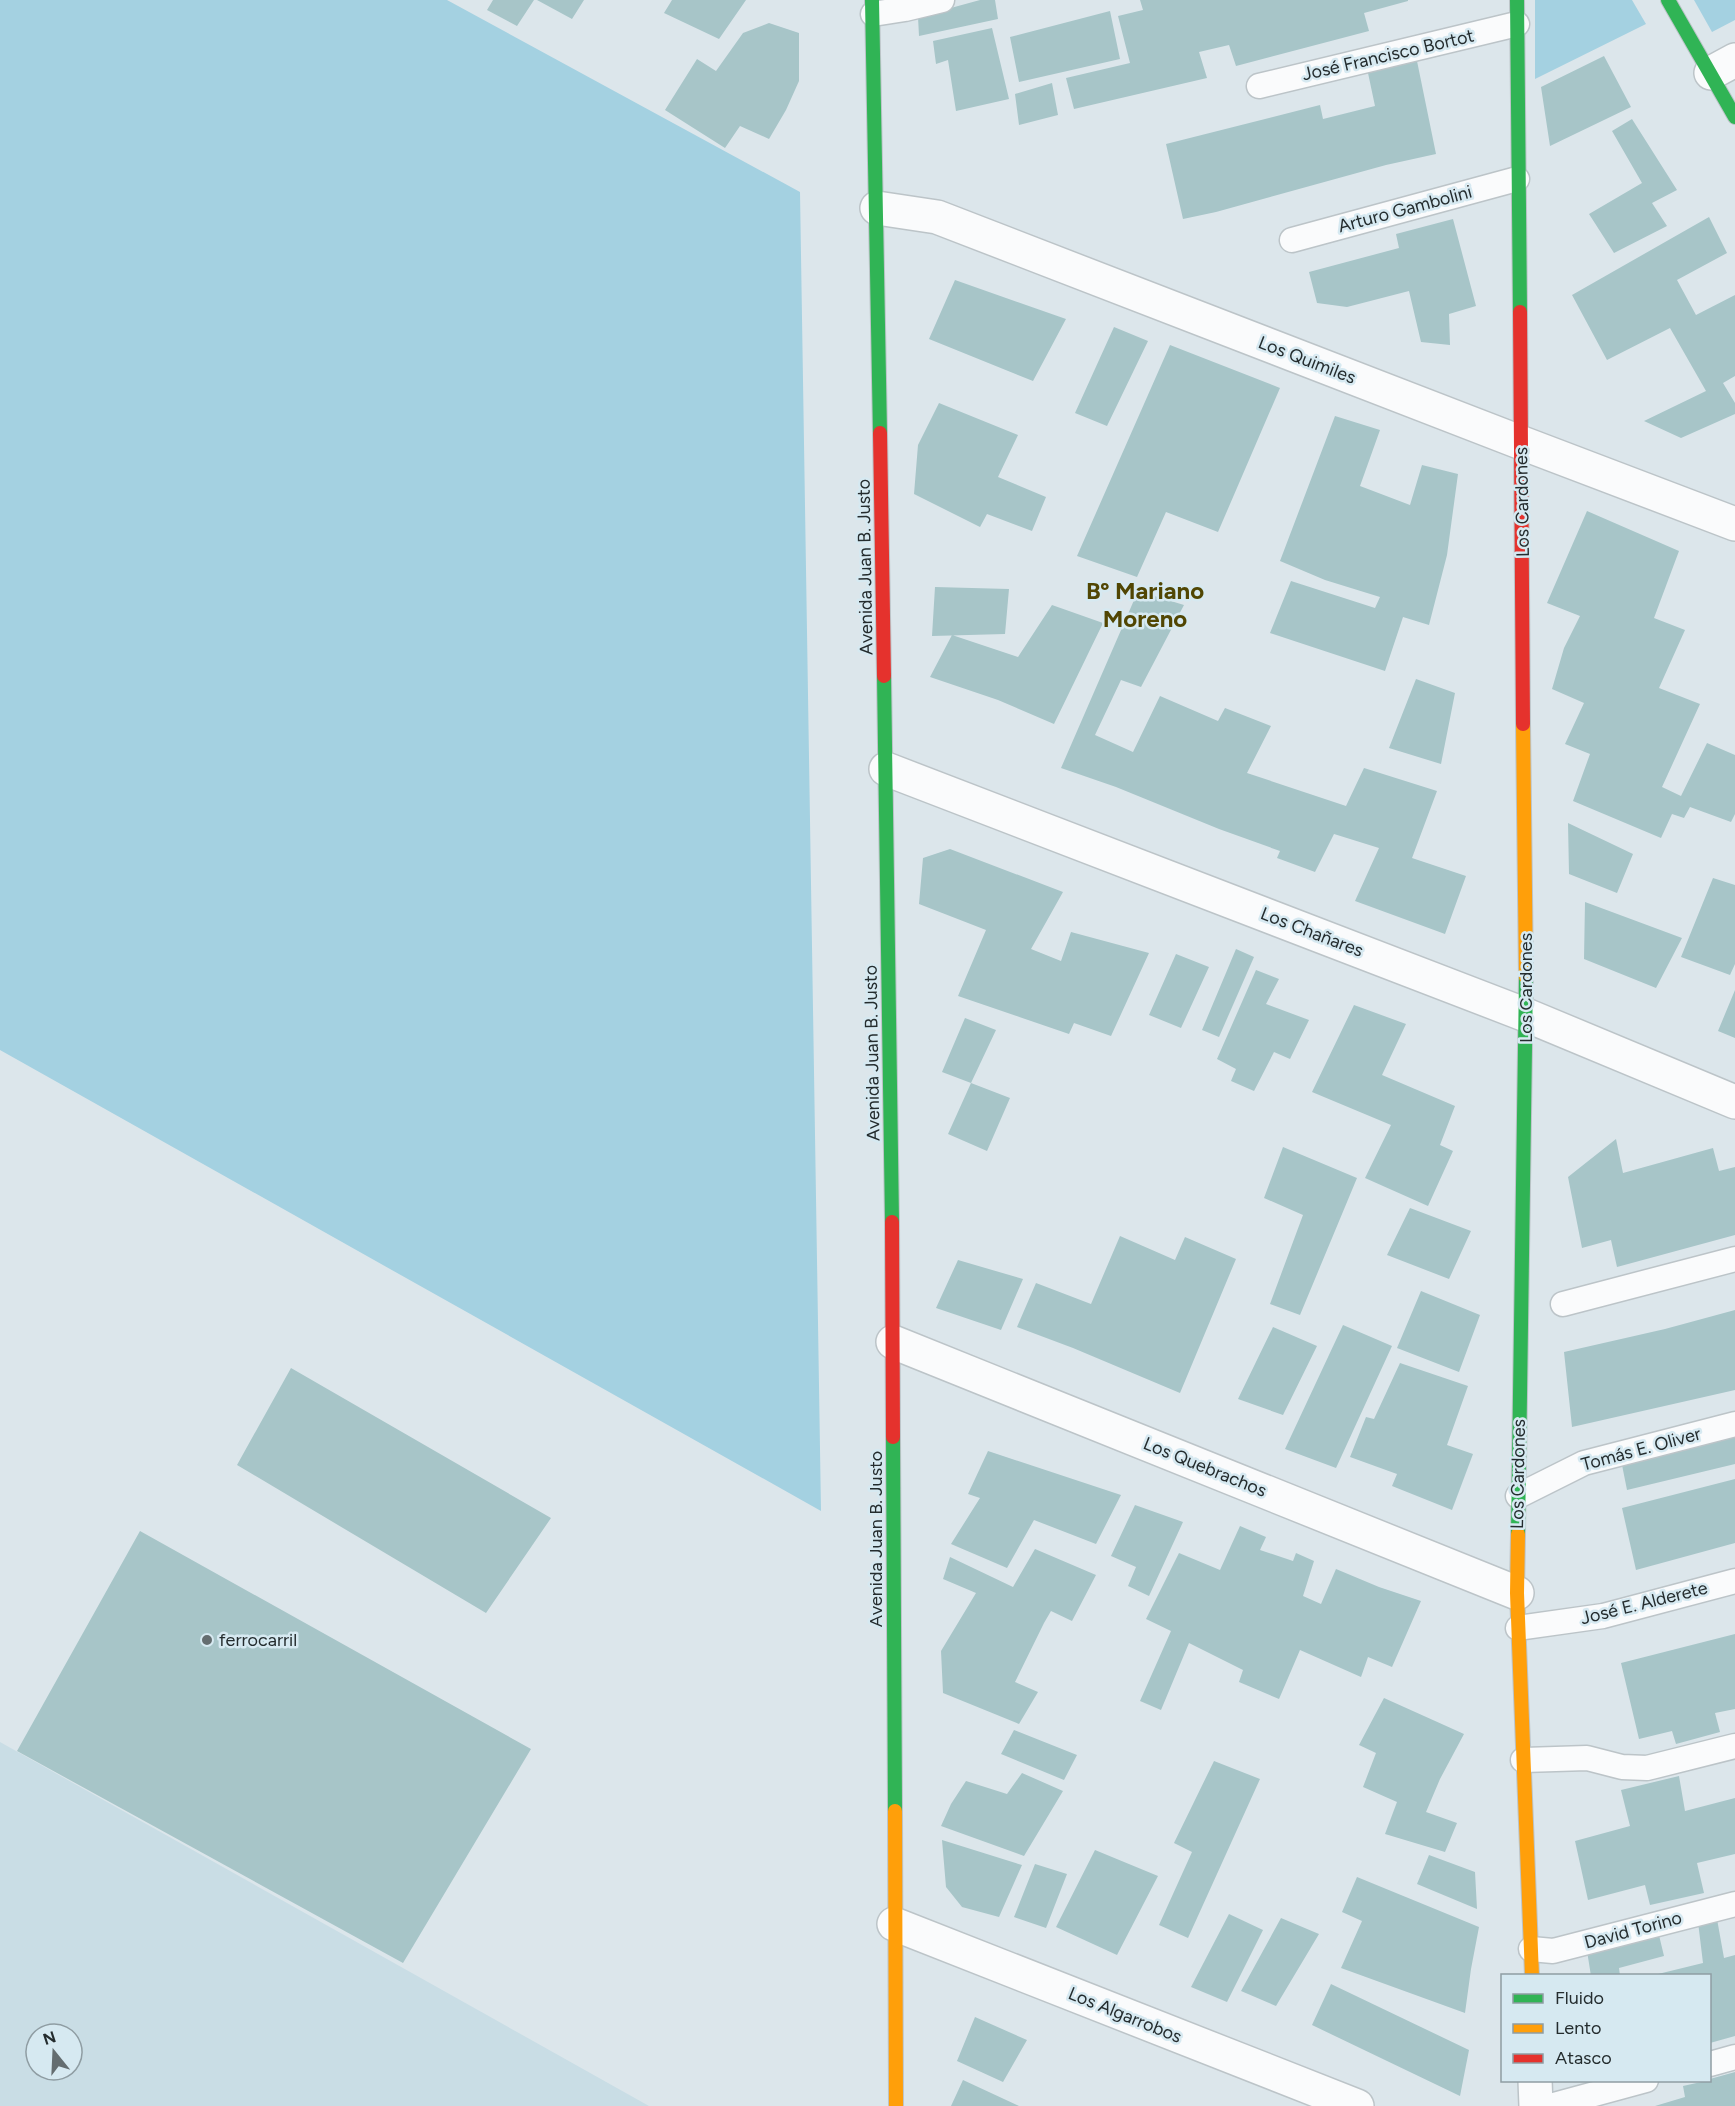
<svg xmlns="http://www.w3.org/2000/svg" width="1735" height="2106" viewBox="0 0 1735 2106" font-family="Figtree,sans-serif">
	<rect width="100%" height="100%" fill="#dce6eb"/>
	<path fill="#c9dde5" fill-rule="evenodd" d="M 0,1742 L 649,2106 L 0,2106 ZM 36,2034 L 72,2034 L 72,2070 L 36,2070 Z"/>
	<path fill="#a4d1e1" d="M 0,0 L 447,0 L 800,192 L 821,1511 L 0,1050 Z
		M 1535,0 L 1632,0 L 1646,24 L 1535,79 Z
		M 1694,0 L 1735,0 L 1735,20 L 1712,32 Z"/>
	<path fill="#a7c5c8" d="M 493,0 L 534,0 L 517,26 L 487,10 Z
		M 537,0 L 584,0 L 572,19 Z
		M 672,0 L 746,0 L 719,39 L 664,13 Z
		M 980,0 L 995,0 L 998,19 L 919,36 L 918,17 Z
		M 1140,0 L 1408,0 L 1408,1 L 1364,13 L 1369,31 L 1236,66 L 1229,45 L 1199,52 L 1207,78 L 1074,109 L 1066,78 L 1130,63 L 1118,16 L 1143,10 Z
		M 1110,11 L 1120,59 L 1019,82 L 1010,37 Z
		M 769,23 L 799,33 L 799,81 L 786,110 L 769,139 L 740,126 L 725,148 L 665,110 L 697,59 L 716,71 L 743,33 Z
		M 992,28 L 1009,99 L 956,111 L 948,60 L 936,64 L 933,41 Z
		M 1604,56 L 1631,107 L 1550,146 L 1541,87 Z
		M 1417,61 L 1436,154 L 1386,165 L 1216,212 L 1183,219 L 1166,144 L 1320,105 L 1323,119 L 1375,106 L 1368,73 Z
		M 1052,83 L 1058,115 L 1019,125 L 1015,94 Z
		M 1632,119 L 1677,190 L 1652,203 L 1667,226 L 1614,253 L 1589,214 L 1642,183 L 1612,131 Z
		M 1709,217 L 1727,253 L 1677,280 L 1696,315 L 1735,295 L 1735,376 L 1723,383 L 1735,403 L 1735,414 L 1681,438 L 1644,421 L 1706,391 L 1670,328 L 1607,360 L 1572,295 Z
		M 1453,219 L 1476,306 L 1449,314 L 1450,345 L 1421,342 L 1409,291 L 1347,307 L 1317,303 L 1309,272 L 1399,248 L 1396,234 Z
		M 955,280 L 1066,319 L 1033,381 L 929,339 Z
		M 1114,327 L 1148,341 L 1107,426 L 1075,413 Z
		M 1170,345 L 1280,388 L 1218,532 L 1166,512 L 1137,577 L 1077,556 Z
		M 939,403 L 1018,435 L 998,477 L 1046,497 L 1032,531 L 987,514 L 980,527 L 914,494 L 918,445 Z
		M 1335,416 L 1380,430 L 1360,486 L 1410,505 L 1422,465 L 1458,474 L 1447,555 L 1429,625 L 1403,617 L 1385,671 L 1270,633 L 1291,581 L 1375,608 L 1380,597 L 1325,580 L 1280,561 Z
		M 1587,511 L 1679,551 L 1654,618 L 1685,630 L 1659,688 L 1700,704 L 1662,787 L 1681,796 L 1707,743 L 1735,755 L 1735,814 L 1731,822 L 1690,807 L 1684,818 L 1672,814 L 1661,838 L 1573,801 L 1590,754 L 1565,744 L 1584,703 L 1552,689 L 1564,648 L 1580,616 L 1547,603 Z
		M 935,587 L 1009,589 L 1005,634 L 932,636 Z
		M 1138,591 L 1184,605 L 1141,687 L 1121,680 L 1095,735 L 1133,752 L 1160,696 L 1218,721 L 1225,708 L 1271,726 L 1247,773 L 1346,806 L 1364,768 L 1437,791 L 1412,858 L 1466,876 L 1445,934 L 1355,901 L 1379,848 L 1334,834 L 1315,872 L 1277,858 L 1280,851 L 1219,829 L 1116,787 L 1061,768 Z
		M 1052,605 L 1103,623 L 1054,724 L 998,700 L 930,677 L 952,635 L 1018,657 Z
		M 1416,679 L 1455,693 L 1441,764 L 1389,748 Z
		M 1568,823 L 1633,854 L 1617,893 L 1569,874 Z
		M 950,849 L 1063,892 L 1031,949 L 1061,961 L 1071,932 L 1149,953 L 1111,1036 L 1074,1023 L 1069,1034 L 958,996 L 986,930 L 919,904 L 923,858 Z
		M 1713,878 L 1735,885 L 1735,964 L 1730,975 L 1681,957 Z
		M 1585,902 L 1682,938 L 1656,988 L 1584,959 Z
		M 1236,949 L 1254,957 L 1219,1037 L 1202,1030 Z
		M 1176,954 L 1209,967 L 1181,1028 L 1149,1015 Z
		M 1256,970 L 1279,979 L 1266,1004 L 1309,1020 L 1290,1059 L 1274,1052 L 1254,1091 L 1231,1081 L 1236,1069 L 1217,1059 Z
		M 1735,990 L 1735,1038 L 1718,1031 Z
		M 1354,1005 L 1406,1024 L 1382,1075 L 1455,1106 L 1440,1145 L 1453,1151 L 1428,1206 L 1365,1178 L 1391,1125 L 1312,1092 Z
		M 965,1018 L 996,1030 L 971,1083 L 942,1072 Z
		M 971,1083 L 1010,1098 L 987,1151 L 948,1134 Z
		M 1616,1139 L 1623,1173 L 1713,1148 L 1719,1171 L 1735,1167 L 1735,1235 L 1617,1267 L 1611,1240 L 1582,1248 L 1568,1177 Z
		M 1283,1147 L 1357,1178 L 1300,1315 L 1270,1304 L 1303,1215 L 1264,1198 Z
		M 1410,1208 L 1471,1231 L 1449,1279 L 1387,1255 Z
		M 1120,1236 L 1175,1260 L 1185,1237 L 1236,1259 L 1180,1393 L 1073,1348 L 1017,1327 L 1036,1283 L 1091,1304 Z
		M 958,1260 L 1023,1279 L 1001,1330 L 936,1308 Z
		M 1421,1291 L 1480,1315 L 1459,1372 L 1397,1348 Z
		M 1735,1310 L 1735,1390 L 1572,1427 L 1564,1352 L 1665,1329 Z
		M 1343,1325 L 1392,1346 L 1336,1468 L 1285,1449 Z
		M 1273,1327 L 1317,1346 L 1283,1415 L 1238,1399 Z
		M 1400,1363 L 1468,1386 L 1447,1445 L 1473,1454 L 1452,1510 L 1392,1486 L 1397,1474 L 1350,1457 L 1366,1417 L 1374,1419 Z
		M 291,1368 L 551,1518 L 486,1613 L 237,1465 Z
		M 1735,1436 L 1735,1464 L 1627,1490 L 1622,1465 Z
		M 988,1451 L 1121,1495 L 1096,1544 L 1034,1520 L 1007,1568 L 951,1544 L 980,1498 L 968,1494 Z
		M 1735,1479 L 1735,1543 L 1636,1570 L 1622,1508 Z
		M 1135,1505 L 1183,1522 L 1149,1596 L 1128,1586 L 1136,1567 L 1111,1556 Z
		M 1240,1526 L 1266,1537 L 1260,1550 L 1293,1561 L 1296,1553 L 1314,1561 L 1303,1596 L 1321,1604 L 1336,1569 L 1379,1587 L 1421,1601 L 1392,1667 L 1368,1657 L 1361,1677 L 1300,1650 L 1279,1699 L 1239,1682 L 1243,1670 L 1189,1643 L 1161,1710 L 1140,1701 L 1171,1631 L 1146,1619 L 1179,1553 L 1220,1570 Z
		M 140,1531 L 531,1749 L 403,1963 L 17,1751 Z
		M 1035,1549 L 1096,1575 L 1072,1621 L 1051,1611 L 1044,1623 L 1015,1682 L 1038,1692 L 1019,1724 L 943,1693 L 941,1651 L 976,1593 L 943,1579 L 950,1557 L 1013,1587 Z
		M 1735,1634 L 1735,1709 L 1715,1713 L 1720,1732 L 1676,1744 L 1672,1731 L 1639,1739 L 1621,1663 Z
		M 1384,1698 L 1464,1734 L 1440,1779 L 1426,1812 L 1457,1823 L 1445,1852 L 1385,1834 L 1397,1802 L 1363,1787 L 1376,1753 L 1359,1745 Z
		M 1014,1730 L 1077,1755 L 1064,1780 L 1001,1754 Z
		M 1214,1761 L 1260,1779 L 1188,1938 L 1159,1925 L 1192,1852 L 1174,1843 Z
		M 1022,1773 L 1063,1791 L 1024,1856 L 941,1826 L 951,1804 L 966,1781 L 1007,1794 Z
		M 1679,1776 L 1685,1811 L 1735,1798 L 1735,1854 L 1697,1863 L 1704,1893 L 1650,1905 L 1645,1885 L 1588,1900 L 1575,1841 L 1630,1826 L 1621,1790 Z
		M 942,1840 L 1022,1865 L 999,1917 L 962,1907 L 946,1887 Z
		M 1095,1850 L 1158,1876 L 1117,1955 L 1056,1927 Z
		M 1429,1855 L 1475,1872 L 1477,1909 L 1417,1884 Z
		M 1035,1864 L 1067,1874 L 1046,1928 L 1014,1917 Z
		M 1357,1877 L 1479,1927 L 1471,1969 L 1465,2013 L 1341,1968 L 1362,1921 L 1342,1912 Z
		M 1229,1914 L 1263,1930 L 1227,2002 L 1191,1987 Z
		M 1281,1918 L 1319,1934 L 1276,2006 L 1241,1991 Z
		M 1717,1919 L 1724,1958 L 1735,1955 L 1735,2036 L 1710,2043 L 1710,1976 L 1658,1974 L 1703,1963 L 1698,1922 Z
		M 1658,1931 L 1664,1956 L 1619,1968 L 1620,1976 L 1591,1976 L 1587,1951 Z
		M 1331,1984 L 1469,2050 L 1460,2096 L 1312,2025 Z
		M 975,2017 L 1027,2040 L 1003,2082 L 957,2061 Z
		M 1735,2072 L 1735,2106 L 1655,2106 L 1685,2097 L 1683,2086 L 1710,2080 L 1710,2079 Z
		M 963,2080 L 1019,2106 L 951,2106 Z"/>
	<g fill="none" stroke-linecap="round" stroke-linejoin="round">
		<defs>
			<path id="lane" d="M 873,14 L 905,9 L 942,0
				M 1259,86 L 1517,24
				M 1292,240 L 1517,179
				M 1563,1304 L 1735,1259
				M 1518,1496 L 1584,1463 L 1735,1424
				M 1518,1628 L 1603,1616 L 1735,1581
				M 1523,1760 L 1587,1758 L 1622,1767 L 1647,1768 L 1735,1746
				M 1531,1949 L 1553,1951 L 1735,1904
				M 1710,2064 L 1735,2057
				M 1550,2106 L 1646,2080"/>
			<path id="street" d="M 1711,73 L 1735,60
				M 877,208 L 937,217 L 1522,443 L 1735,524
				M 886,769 L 1526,1015 L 1735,1102
				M 893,1342 L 1517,1593
				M 894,1924 L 1357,2106
				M 1535,2080 L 1536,2106"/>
			<path id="fast" d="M 872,0 L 880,433
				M 1517,0 L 1520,312
				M 1668,0 L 1735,117
				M 884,676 L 892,1222
				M 893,1437 L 895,1811
				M 1518,1534 L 1526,977"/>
			<path id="slow" d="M 1523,724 L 1526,977
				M 1518,1534 L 1517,1593 L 1532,1976
				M 895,1811 L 896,2106"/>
			<path id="jam" d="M 1520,312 L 1523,724
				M 880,433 L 884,676
				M 892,1222 L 893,1437"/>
		</defs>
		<use href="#lane" stroke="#bcc4c8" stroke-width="27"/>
		<use href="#street" stroke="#bcc4c8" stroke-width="36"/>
		<use href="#fast" stroke="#bcc4c8" stroke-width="16"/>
		<use href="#slow" stroke="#bcc4c8" stroke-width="16"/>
		<use href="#jam" stroke="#bcc4c8" stroke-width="16"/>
		<use href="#lane" stroke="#fafbfc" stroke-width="24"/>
		<use href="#street" stroke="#fafbfc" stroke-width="33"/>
		<use href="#fast" stroke="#30b455" stroke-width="14"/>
		<use href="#slow" stroke="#ff9f0a" stroke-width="14"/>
		<use href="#jam" stroke="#e5322d" stroke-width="14"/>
	</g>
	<circle fill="#646d70" stroke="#d6e9f1" stroke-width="2" cx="207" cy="1640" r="6"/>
	<g text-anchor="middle" stroke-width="5" stroke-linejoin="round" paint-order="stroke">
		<g font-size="18" fill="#242c2e" stroke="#d6e9f1">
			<text transform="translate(1388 55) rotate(-13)" y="6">José Francisco Bortot</text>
			<text transform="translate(1405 209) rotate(-15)" y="6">Arturo Gambolini</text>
			<text transform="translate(1307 360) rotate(21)" y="6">Los Quimiles</text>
			<text transform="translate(1522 502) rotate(-91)" y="6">Los Cardones</text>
			<text transform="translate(865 567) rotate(-91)" y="6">Avenida Juan B. Justo</text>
			<text transform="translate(1312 932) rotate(21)" y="6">Los Chañares</text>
			<text transform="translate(1526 988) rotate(-90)" y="6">Los Cardones</text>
			<text transform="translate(872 1053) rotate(-91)" y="6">Avenida Juan B. Justo</text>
			<text transform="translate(1641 1449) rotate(-15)" y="6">Tomás E. Oliver</text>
			<text transform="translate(1205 1467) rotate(22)" y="6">Los Quebrachos</text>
			<text transform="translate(1518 1474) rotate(-89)" y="6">Los Cardones</text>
			<text transform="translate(876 1539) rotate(-90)" y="6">Avenida Juan B. Justo</text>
			<text transform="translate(1644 1603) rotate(-14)" y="6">José E. Alderete</text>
			<text transform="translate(1633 1930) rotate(-15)" y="6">David Torino</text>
			<text transform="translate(1125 2015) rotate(22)" y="6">Los Algarrobos</text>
		</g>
		<g font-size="18" fill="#242c2e" stroke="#d6e9f1" text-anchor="start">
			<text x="219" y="1646">ferrocarril</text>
		</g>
		<g font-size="24" font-weight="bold" fill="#514603" stroke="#d6e9f1">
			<text x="1145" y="599">Bº Mariano<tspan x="1145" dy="28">Moreno</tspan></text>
		</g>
	</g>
	<rect x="1501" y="1974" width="210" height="108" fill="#d6e9f1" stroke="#8f9da3" stroke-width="1.5"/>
	<rect x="1513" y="1994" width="30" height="9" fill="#30b455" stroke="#8f9da3" stroke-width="1.5"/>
	<text x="1555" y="2004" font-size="18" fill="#242c2e">Fluido</text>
	<rect x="1513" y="2024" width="30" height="9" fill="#ff9f0a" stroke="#8f9da3" stroke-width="1.5"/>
	<text x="1555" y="2034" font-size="18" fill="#242c2e">Lento</text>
	<rect x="1513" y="2054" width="30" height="9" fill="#e5322d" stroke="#8f9da3" stroke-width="1.5"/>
	<text x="1555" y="2064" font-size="18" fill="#242c2e">Atasco</text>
	<g transform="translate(54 2052) rotate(342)"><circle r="28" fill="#d6e9f1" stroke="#8f9da3" stroke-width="1.5"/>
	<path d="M0-4.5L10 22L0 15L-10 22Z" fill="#646d70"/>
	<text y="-9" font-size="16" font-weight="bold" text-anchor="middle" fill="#242c2e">N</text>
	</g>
</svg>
